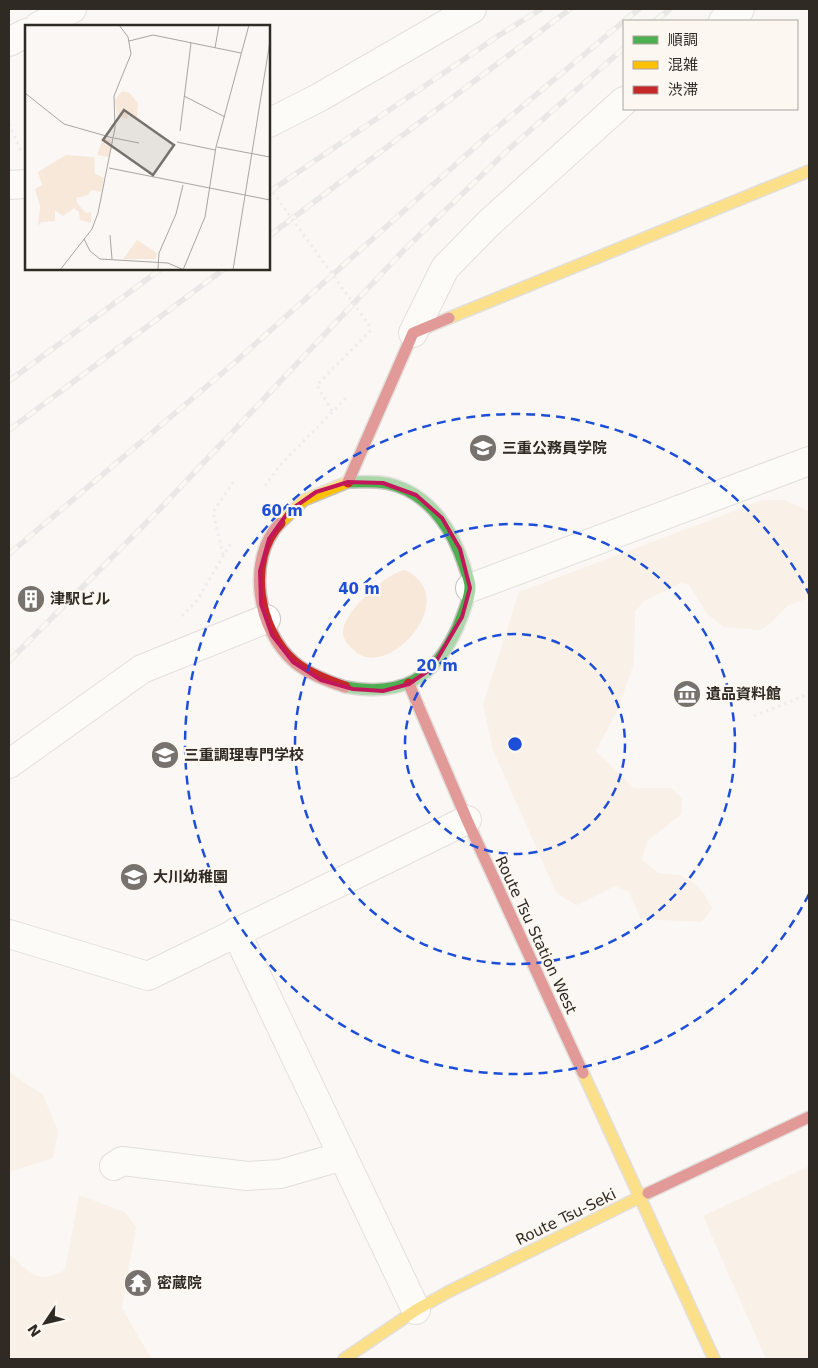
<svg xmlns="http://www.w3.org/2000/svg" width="818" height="1368" viewBox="0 0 818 1368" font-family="'DejaVu Sans','Noto Sans JP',sans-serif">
	<rect width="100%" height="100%" fill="#faf7f4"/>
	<path fill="#f8e8da" d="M 763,500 L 784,500 L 809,511 L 809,598 L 787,606 L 772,622 L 760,630 L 724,627 L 707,614 L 689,585 L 681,583 L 644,601 L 635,612 L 634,663 L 618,709 L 596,751 L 634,788 L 671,788 L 682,798 L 682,814 L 647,841 L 642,860 L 659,873 L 680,875 L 694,883 L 705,895 L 712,909 L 702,922 L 641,919 L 629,892 L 615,886 L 577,905 L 557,894 L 493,750 L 483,705 L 519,592 Z
		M 405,570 C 464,598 387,682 355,651 C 350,647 343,640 343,633 C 342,613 386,573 405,570 Z
		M 9,1072 L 43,1095 L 58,1131 L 53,1158 L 9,1172 Z
		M 809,1166 L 809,1359 L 766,1359 L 703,1216 Z
		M 79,1195 L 125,1212 L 136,1227 L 122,1308 L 149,1355 L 156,1359 L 9,1359 L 9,1254 C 31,1273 36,1285 65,1270 Z"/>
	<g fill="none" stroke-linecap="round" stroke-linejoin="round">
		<defs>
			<path id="street" d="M 723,21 L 740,9
				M 39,26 L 72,9
				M 9,42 L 26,33
				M 269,123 L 320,97 L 472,9
				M 9,185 L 26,184
				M 413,333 L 445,268 L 489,223 L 624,101
				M 470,588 L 809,461
				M 9,764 L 142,669 L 266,619
				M 236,932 L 416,1310
				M 9,934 L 148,976 L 467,820
				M 114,1166 L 122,1161 L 247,1176 L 280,1174 L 343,1156"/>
			<path id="fast" d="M 345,687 C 402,697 434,680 458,627 C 462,616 470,599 470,587 C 470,580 466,572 464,565 C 453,531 432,498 397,486 C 381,480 365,482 348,482"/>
			<path id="slow" d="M 449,318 L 809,171
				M 280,523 L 304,500 L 348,482
				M 583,1073 L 714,1359
				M 344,1359 L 416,1310 L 448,1292 L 648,1193"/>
			<path id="jam" d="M 348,482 L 413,333 L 449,318
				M 280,523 C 245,560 258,631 294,662 C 308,674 327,681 345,687
				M 409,684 L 467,820 L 583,1073
				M 648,1193 L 809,1117"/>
		</defs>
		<use href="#street" stroke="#c7c3bf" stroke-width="30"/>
		<use href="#fast" stroke="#c7c3bf" stroke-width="14"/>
		<use href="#slow" stroke="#c7c3bf" stroke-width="14"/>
		<use href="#jam" stroke="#c7c3bf" stroke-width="14"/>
		<path stroke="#e2e1e0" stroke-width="3" stroke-dasharray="2.5 4" stroke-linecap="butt" d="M 9,124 L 21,151
			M 332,411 L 317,385 L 372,329
			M 265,486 L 281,464 L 347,397
			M 223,555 L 213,512 L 234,481
			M 182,616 L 196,602 L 231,543
			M 754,716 L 809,694"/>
		<use href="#street" stroke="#fefefd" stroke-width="28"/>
		<use href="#fast" stroke="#4caf50" stroke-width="11"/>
		<use href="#slow" stroke="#ffc107" stroke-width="11"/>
		<use href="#jam" stroke="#c62828" stroke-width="11"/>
		<defs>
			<path id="rail" d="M 624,21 L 639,9
				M 655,21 L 670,9
				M 269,192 L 498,36 L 541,9
				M 269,236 L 570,9
				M 9,381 L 161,269
				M 9,430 L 224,269
				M 9,554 L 233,364 L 493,131 L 624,21
				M 9,661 L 158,511 L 404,250 L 509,149 L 624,48"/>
		</defs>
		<use href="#rail" stroke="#d6d6d5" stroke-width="5.5"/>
		<use href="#rail" stroke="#fdf7f1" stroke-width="4" stroke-dasharray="11" stroke-linecap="butt"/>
		<path stroke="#e2e1e0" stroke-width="3" stroke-dasharray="2.5 4" stroke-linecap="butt" d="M 269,187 L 372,329"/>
	</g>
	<path d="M0 0H818V1368H0ZM 348,482 L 383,483 L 416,495 L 442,518 L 460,549 L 470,588 L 462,617 L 432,668 L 409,684 L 383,691 L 353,689 L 321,680 L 293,662 L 272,635 L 261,604 L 260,571 L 269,539 L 289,511 L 316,492 Z" fill="#faf7f4" fill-opacity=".55" fill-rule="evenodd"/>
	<path fill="none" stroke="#c2185b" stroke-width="4" stroke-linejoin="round" d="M 348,482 L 383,483 L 416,495 L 442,518 L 460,549 L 470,588 L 462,617 L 432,668 L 409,684 L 383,691 L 353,689 L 321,680 L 293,662 L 272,635 L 261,604 L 260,571 L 269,539 L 289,511 L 316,492 Z"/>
	<g fill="none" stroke="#1d4ed8" stroke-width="2.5" stroke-dasharray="9 6">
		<circle cx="515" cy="744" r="110"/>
		<circle cx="515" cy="744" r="220"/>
		<path d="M809 894A330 330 0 1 1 809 594"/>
	</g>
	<defs>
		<symbol id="school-disc" viewBox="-11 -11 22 22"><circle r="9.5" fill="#77726d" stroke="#fdf7f1"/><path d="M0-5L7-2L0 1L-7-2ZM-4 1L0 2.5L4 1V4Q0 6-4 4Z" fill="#fff"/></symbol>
		<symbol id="building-disc" viewBox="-11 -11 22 22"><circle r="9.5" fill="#77726d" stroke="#fdf7f1"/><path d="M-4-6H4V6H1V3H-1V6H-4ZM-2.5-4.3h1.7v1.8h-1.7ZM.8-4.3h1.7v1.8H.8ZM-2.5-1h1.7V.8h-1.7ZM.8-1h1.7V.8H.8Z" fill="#fff"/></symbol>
		<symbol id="museum-disc" viewBox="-11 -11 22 22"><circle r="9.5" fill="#77726d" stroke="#fdf7f1"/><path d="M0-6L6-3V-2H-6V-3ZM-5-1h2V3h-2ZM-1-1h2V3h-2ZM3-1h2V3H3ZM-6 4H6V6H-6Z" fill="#fff"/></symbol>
		<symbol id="university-disc" viewBox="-11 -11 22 22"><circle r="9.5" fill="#77726d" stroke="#fdf7f1"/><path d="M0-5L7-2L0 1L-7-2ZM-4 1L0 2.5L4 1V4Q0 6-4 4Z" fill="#fff"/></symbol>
		<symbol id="temple-disc" viewBox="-11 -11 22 22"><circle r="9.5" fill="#77726d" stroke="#fdf7f1"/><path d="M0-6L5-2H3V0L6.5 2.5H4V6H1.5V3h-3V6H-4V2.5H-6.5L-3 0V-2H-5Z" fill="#fff"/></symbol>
	</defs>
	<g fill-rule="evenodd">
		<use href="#school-disc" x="467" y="432" width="32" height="32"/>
		<use href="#building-disc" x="15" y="583" width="32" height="32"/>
		<use href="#museum-disc" x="671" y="678" width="32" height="32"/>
		<use href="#university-disc" x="149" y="739" width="32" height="32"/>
		<use href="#school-disc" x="118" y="861" width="32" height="32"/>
		<use href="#temple-disc" x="122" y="1267" width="32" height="32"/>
	</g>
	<g text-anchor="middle" stroke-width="4.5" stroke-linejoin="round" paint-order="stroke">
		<g font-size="15" font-weight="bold" fill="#302a25" stroke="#fdf7f1" text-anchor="start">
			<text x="502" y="453">三重公務員学院</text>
			<text x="50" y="604">津駅ビル</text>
			<text x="706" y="699">遺品資料館</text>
			<text x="184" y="760">三重調理専門学校</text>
			<text x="153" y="882">大川幼稚園</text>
			<text x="157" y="1288">密蔵院</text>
		</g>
		<g font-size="15" fill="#302a25" stroke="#fdf7f1">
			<text transform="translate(536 935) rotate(65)" y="5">Route Tsu Station West</text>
			<text transform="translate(566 1217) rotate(-26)" y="5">Route Tsu-Seki</text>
		</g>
	</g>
	<g transform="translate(25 25)">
		<rect width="245" height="245" fill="#faf7f4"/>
		<path d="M 97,66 L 105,68 L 113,79 L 112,92 L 106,93 L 104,88 L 102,94 L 92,91 L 90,75 ZM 78,113 L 87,115 L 84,132 L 72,130 ZM 41,130 L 69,132 L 70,149 L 79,153 L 76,167 L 66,165 L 63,170 L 51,173 L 52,178 L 61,188 L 66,187 L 66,198 L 55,195 L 54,187 L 49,183 L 38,191 L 30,185 L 30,196 L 16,197 L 13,201 L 15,181 L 10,164 L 17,160 L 13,147 ZM 112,215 L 132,228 L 131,234 L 98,234 Z" fill="#f8e8da"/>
		<path fill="none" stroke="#a9a5a1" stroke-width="1" d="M 104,16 L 128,10 L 216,28M 190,23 L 194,0M 0,68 L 39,99 L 88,113M 159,71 L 200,92M 155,106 L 166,18M 89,113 L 114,118M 152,117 L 190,125M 192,122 L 245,132M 84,143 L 245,175M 85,210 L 87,234M 59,214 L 65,226 L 75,234 L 143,238 L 159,245M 35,245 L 67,204 L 73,188 L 90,103 L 89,71 L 106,29 L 103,12 L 94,0M 133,245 L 134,228 L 151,189 L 158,160M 158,245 L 180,192 L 191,122 L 224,0M 208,245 L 245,16"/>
		<path fill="#77726d" fill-opacity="0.15" stroke="#77726d" stroke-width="2.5" d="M 99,85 L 149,120 L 128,150 L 78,115 Z"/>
		<rect width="245" height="245" fill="none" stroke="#302a25" stroke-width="2.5"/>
	</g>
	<circle cx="515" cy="744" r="8" fill="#1d4ed8" stroke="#fdf7f1" stroke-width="2.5"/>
	<g font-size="15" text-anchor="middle" font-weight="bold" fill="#1d4ed8" stroke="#fdf7f1" stroke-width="4.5" stroke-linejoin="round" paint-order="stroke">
		<text x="282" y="516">60 m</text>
		<text x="359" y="594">40 m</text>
		<text x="437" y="671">20 m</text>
	</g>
	<rect width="818" height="1368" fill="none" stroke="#302a25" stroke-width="20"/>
	<rect x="623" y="20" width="175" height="90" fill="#fdf7f1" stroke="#aba59f"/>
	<rect x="633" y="36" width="25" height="8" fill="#4caf50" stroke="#aba59f"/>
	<text x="668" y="45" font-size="15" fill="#302a25">順調</text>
	<rect x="633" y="61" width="25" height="8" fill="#ffc107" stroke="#aba59f"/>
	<text x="668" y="70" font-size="15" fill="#302a25">混雑</text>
	<rect x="633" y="86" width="25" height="8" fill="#c62828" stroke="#aba59f"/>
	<text x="668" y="95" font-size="15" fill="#302a25">渋滞</text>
	<g transform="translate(45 1323) rotate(235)" stroke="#fdf7f1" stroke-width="4" paint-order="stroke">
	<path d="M0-4L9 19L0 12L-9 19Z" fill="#302a25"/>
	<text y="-8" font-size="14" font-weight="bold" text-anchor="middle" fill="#302a25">N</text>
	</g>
</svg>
